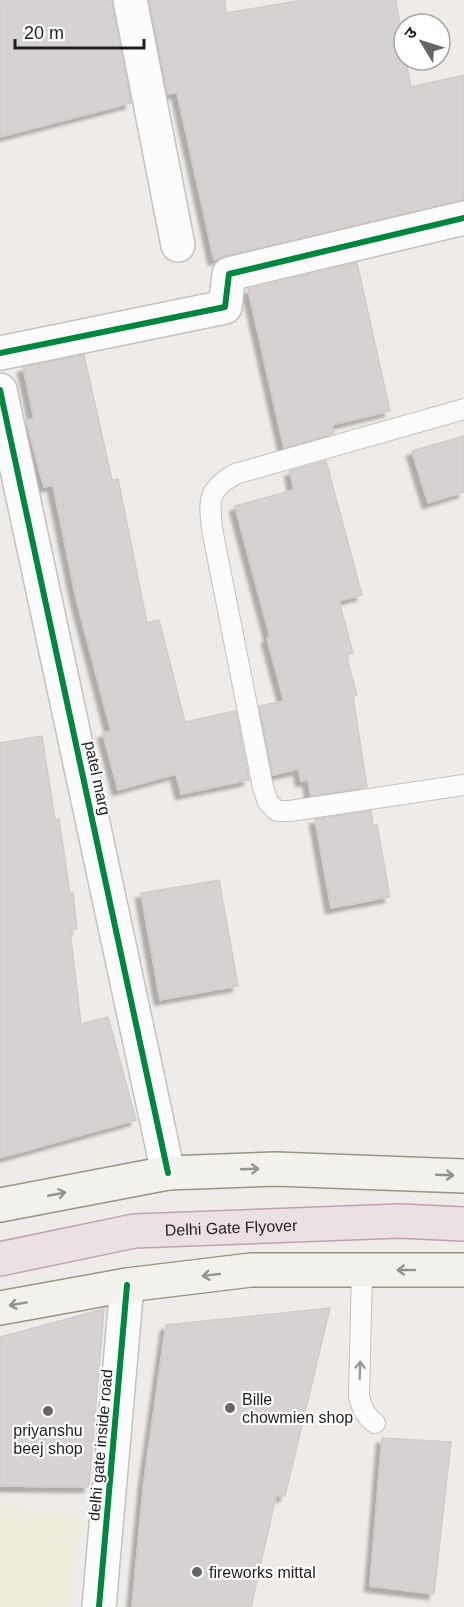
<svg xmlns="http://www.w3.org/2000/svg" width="464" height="1607" viewBox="0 0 464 1607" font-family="Helvetica,'Noto Sans Devanagari',sans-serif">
	<defs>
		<filter id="shadow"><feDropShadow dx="-5.5" dy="5.5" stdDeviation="1.5" flood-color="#0004"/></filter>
	</defs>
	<rect width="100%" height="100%" fill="#eeebe8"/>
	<path fill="#eeeadc" d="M 0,1505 L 82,1517 L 68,1607 L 0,1607 Z"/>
	<path fill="#d6d2d1" stroke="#d1ccc9" stroke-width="1.5" filter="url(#shadow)" d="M 0,0 L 112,0 L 131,103 L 0,137 Z
		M 149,0 L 225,0 L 226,13 L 304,0 L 396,0 L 404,48 L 404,60 L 406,60 L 411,87 L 464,75 L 464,200 L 225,256 L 214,260 L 177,92 L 168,94 Z
		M 357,263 L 390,411 L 332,425 L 334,433 L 284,448 L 248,289 Z
		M 84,355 L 112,480 L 118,479 L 147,623 L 159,620 L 185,722 L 236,711 L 249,780 L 181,794 L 176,774 L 118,790 L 103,733 L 111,731 L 76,598 L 53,485 L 44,487 L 26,420 L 34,419 L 23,367 Z
		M 464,436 L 464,492 L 428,503 L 412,451 Z
		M 326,461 L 362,595 L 339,601 L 353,653 L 346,655 L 357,695 L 353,696 L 367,787 L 311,796 L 308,780 L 301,781 L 299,769 L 273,775 L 259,706 L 284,701 L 267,638 L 270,637 L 235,506 L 294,490 L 290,471 Z
		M 42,736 L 55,820 L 59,819 L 70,893 L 73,893 L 77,929 L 70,930 L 81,1024 L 108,1017 L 136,1120 L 0,1158 L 0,743 Z
		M 371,811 L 373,826 L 377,825 L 390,897 L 331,908 L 315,819 Z
		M 219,880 L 238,986 L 160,1000 L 141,893 Z
		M 330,1308 L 285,1496 L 276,1496 L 251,1607 L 132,1607 L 144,1481 L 166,1325 Z
		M 104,1309 L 89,1487 L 0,1486 L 0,1337 Z
		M 382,1438 L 451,1442 L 434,1594 L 370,1586 Z"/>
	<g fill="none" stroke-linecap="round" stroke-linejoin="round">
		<defs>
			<path id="lane" d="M 464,409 L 235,474 C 207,491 209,499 212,529 L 263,787 L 268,802 L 277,811 L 290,811 L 464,785
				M 362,1270 L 359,1396 C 362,1409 365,1415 375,1423"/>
			<path id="street" d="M 130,0 L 178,245
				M 0,353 L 225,307 L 229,274 L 464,218
				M 0,390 L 168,1173
				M 99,1607 L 127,1285"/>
			<path id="secondary" d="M 0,1205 L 168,1173 L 275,1169 L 464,1176
				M 0,1308 L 127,1285 L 251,1270 L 464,1270"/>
			<g id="highway">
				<path id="s1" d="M 0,1259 L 134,1231 L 399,1221 L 464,1224"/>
			</g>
		</defs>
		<use href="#lane" stroke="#c3c2c0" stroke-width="22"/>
		<use href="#street" stroke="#c3c2c0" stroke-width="36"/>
		<use href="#secondary" stroke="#989480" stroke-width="36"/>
		<use href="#highway" stroke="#c2a0b2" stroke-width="36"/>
		<use href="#lane" stroke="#fcfcfc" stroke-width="20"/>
		<use href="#street" stroke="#fcfcfc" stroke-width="33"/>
		<use href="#secondary" stroke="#f3f1eb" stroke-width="33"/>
		<use href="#highway" stroke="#ebe0e4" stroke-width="33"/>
		<defs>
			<path id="cycleway" d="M 0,353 L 225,307 L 229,274 L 464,218
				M 0,390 L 168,1173
				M 99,1607 L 127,1285"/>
		</defs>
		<use href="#cycleway" stroke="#fff" stroke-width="10"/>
		<use href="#cycleway" stroke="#00873e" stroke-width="6"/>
	</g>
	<defs><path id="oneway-shaft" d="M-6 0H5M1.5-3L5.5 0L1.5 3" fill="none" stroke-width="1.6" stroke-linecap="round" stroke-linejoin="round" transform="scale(1.5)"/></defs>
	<g stroke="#94928f">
		<use href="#oneway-shaft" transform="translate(250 1169) rotate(-2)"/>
		<use href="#oneway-shaft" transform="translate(445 1175) rotate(2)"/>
		<use href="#oneway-shaft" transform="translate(57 1194) rotate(-11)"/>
		<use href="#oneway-shaft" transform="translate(406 1270) rotate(180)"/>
		<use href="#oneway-shaft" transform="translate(211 1275) rotate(173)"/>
		<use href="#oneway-shaft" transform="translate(18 1304) rotate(170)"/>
	</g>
	<use stroke="#999" href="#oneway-shaft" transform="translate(360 1370) rotate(-88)"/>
	<g fill="#676665" stroke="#fff" stroke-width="2">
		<circle cx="230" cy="1408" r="6"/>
		<circle cx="48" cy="1411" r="6"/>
		<circle cx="197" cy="1572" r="6"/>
	</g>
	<g text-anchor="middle" stroke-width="4.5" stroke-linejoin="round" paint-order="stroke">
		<g font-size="16" fill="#1f1f1f" stroke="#fff">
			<text transform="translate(98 778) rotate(78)" y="6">patel marg</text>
			<text dy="6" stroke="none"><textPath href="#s1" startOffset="234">Delhi Gate Flyover</textPath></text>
			<text transform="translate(100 1445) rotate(-85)" y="6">delhi gate inside road</text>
		</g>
		<g font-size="16" fill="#1f1f1f" stroke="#fff" text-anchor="start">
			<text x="242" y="1405">Bille<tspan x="242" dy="18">chowmien shop</tspan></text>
			<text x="48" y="1436" text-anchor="middle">priyanshu<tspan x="48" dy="18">beej shop</tspan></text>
			<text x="209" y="1578">fireworks mittal</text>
		</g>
	</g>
	<g transform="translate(422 42) rotate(308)"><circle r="28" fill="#ffffff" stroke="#a5a5a5" stroke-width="1.5"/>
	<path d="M0-4.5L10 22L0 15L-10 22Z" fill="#676665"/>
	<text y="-9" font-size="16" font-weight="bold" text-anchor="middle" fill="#1f1f1f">उ</text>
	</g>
	<path d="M15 39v9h129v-9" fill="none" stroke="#1f1f1f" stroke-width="3"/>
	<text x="24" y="39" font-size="18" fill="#1f1f1f" stroke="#ffffff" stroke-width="4.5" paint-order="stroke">20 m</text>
</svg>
